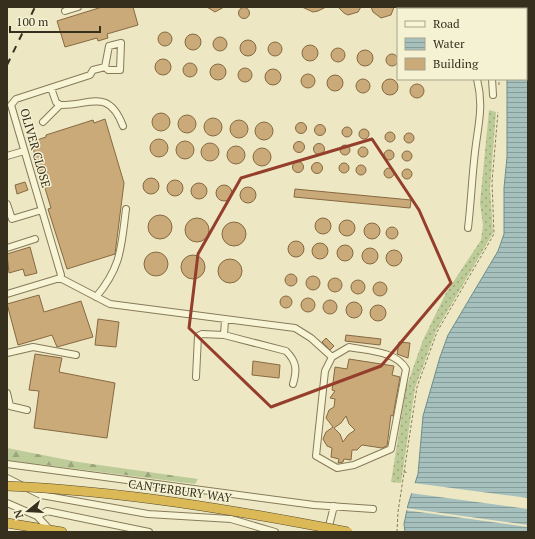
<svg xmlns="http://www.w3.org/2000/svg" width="535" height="539" viewBox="0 0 535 539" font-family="'PT Serif',serif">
	<defs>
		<pattern id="grass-dots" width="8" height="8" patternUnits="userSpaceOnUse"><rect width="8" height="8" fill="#bccb97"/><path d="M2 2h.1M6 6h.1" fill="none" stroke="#9aa57b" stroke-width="1.8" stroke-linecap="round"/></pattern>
		<pattern id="forest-firs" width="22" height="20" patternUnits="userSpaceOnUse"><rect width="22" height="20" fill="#bccb97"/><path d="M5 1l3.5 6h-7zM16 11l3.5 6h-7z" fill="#9aa57b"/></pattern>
		<pattern id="water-rules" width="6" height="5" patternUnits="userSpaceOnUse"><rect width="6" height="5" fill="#a5c0bd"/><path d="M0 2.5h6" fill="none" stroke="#879c99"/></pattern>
	</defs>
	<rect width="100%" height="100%" fill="#ede8c3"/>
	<path fill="url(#grass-dots)" d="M 489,110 L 496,112 L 490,188 L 493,233 L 436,331 L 415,388 L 401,483 L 391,482 L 406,388 L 423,340 L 446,293 L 481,240 L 483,225 L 480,203 Z"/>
	<path fill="url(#forest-firs)" d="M 7,448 L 78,462 L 198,479 L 195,484 L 7,460 Z"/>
	<path fill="url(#water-rules)" stroke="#6c8e8c" d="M 506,7 L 528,7 L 528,532 L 405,532 L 404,524 L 408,505 L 418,474 L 423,416 L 440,357 L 448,335 L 498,251 L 504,234 L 504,188 L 507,157 L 507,79 L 526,79 L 526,9 L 507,9 Z"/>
	<path fill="#ede8c3" d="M 414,483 L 528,498 L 528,509 L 410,493 Z
		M 405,508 L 528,525 L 528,527 L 405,510 Z"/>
	<path fill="#cbaa7a" stroke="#866941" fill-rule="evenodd" d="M 102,7 L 133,7 L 138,25 L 107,34 L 108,38 L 98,41 L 97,38 L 65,47 L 57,21 Z
		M 207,7 L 224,7 L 215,12 Z
		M 302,7 L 326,7 L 318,11 L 313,12 Z
		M 338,7 L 361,7 L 358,12 L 348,15 L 344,13 Z
		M 371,7 L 394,7 L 391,15 L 381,18 L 373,12 Z
		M238.5 13a5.5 5.5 0 1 1 11 0a5.5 5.5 0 1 1-11 0Z
		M158 39a7 7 0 1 1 14 0a7 7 0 1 1-14 0Z
		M185 42a8 8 0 1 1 16 0a8 8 0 1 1-16 0Z
		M213 44a7 7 0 1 1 14 0a7 7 0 1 1-14 0Z
		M240 48a8 8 0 1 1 16 0a8 8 0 1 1-16 0Z
		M268 49a7 7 0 1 1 14 0a7 7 0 1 1-14 0Z
		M302 53a8 8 0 1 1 16 0a8 8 0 1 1-16 0Z
		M331 55a7 7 0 1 1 14 0a7 7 0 1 1-14 0Z
		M357 58a8 8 0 1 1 16 0a8 8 0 1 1-16 0Z
		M386 60a6 6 0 1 1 12 0a6 6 0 1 1-12 0Z
		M155 67a8 8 0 1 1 16 0a8 8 0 1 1-16 0Z
		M183 70a7 7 0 1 1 14 0a7 7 0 1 1-14 0Z
		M210 72a8 8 0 1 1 16 0a8 8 0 1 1-16 0Z
		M238 75a7 7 0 1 1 14 0a7 7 0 1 1-14 0Z
		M265 77a8 8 0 1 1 16 0a8 8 0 1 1-16 0Z
		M301 81a7 7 0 1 1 14 0a7 7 0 1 1-14 0Z
		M327 83a8 8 0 1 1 16 0a8 8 0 1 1-16 0Z
		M382 87a8 8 0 1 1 16 0a8 8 0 1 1-16 0Z
		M356 86a7 7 0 1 1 14 0a7 7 0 1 1-14 0Z
		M410 91a7 7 0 1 1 14 0a7 7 0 1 1-14 0Z
		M152 122a9 9 0 1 1 18 0a9 9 0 1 1-18 0Z
		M178 124a9 9 0 1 1 18 0a9 9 0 1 1-18 0Z
		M204 127a9 9 0 1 1 18 0a9 9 0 1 1-18 0Z
		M 105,119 L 124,183 L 115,254 L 67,269 L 48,209 L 51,208 L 31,142 L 46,137 L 46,135 L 93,120 L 94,123 Z
		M230 129a9 9 0 1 1 18 0a9 9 0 1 1-18 0Z
		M255 131a9 9 0 1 1 18 0a9 9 0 1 1-18 0Z
		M295.5 128a5.5 5.5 0 1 1 11 0a5.5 5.5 0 1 1-11 0Z
		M314.5 130a5.5 5.5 0 1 1 11 0a5.5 5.5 0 1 1-11 0Z
		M342 132a5 5 0 1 1 10 0a5 5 0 1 1-10 0Z
		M359 134a5 5 0 1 1 10 0a5 5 0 1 1-10 0Z
		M385 137a5 5 0 1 1 10 0a5 5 0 1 1-10 0Z
		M404 138a5 5 0 1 1 10 0a5 5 0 1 1-10 0Z
		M150 148a9 9 0 1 1 18 0a9 9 0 1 1-18 0Z
		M176 150a9 9 0 1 1 18 0a9 9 0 1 1-18 0Z
		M293.5 147a5.5 5.5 0 1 1 11 0a5.5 5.5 0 1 1-11 0Z
		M201 152a9 9 0 1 1 18 0a9 9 0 1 1-18 0Z
		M313.5 149a5.5 5.5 0 1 1 11 0a5.5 5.5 0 1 1-11 0Z
		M340 150a5 5 0 1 1 10 0a5 5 0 1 1-10 0Z
		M227 155a9 9 0 1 1 18 0a9 9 0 1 1-18 0Z
		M358 152a5 5 0 1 1 10 0a5 5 0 1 1-10 0Z
		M253 157a9 9 0 1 1 18 0a9 9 0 1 1-18 0Z
		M384 155a5 5 0 1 1 10 0a5 5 0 1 1-10 0Z
		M402 156a5 5 0 1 1 10 0a5 5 0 1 1-10 0Z
		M292.5 167a5.5 5.5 0 1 1 11 0a5.5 5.5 0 1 1-11 0Z
		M311.5 168a5.5 5.5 0 1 1 11 0a5.5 5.5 0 1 1-11 0Z
		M339 168a5 5 0 1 1 10 0a5 5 0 1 1-10 0Z
		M356 170a5 5 0 1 1 10 0a5 5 0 1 1-10 0Z
		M384 173a5 5 0 1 1 10 0a5 5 0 1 1-10 0Z
		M402 174a5 5 0 1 1 10 0a5 5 0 1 1-10 0Z
		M143 186a8 8 0 1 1 16 0a8 8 0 1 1-16 0Z
		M167 188a8 8 0 1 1 16 0a8 8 0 1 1-16 0Z
		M 25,182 L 28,190 L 17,194 L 15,185 Z
		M191 191a8 8 0 1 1 16 0a8 8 0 1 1-16 0Z
		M216 193a8 8 0 1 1 16 0a8 8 0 1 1-16 0Z
		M240 195a8 8 0 1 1 16 0a8 8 0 1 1-16 0Z
		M 295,189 L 411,200 L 410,208 L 294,197 Z
		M148 227a12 12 0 1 1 24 0a12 12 0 1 1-24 0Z
		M315 226a8 8 0 1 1 16 0a8 8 0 1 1-16 0Z
		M185 230a12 12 0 1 1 24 0a12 12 0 1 1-24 0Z
		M339 228a8 8 0 1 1 16 0a8 8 0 1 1-16 0Z
		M222 234a12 12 0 1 1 24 0a12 12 0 1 1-24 0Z
		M364 231a8 8 0 1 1 16 0a8 8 0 1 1-16 0Z
		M386 233a6 6 0 1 1 12 0a6 6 0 1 1-12 0Z
		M288 249a8 8 0 1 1 16 0a8 8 0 1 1-16 0Z
		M312 251a8 8 0 1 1 16 0a8 8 0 1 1-16 0Z
		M337 253a8 8 0 1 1 16 0a8 8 0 1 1-16 0Z
		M 30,247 L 37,273 L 25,276 L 23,269 L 9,273 L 7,254 Z
		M362 256a8 8 0 1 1 16 0a8 8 0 1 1-16 0Z
		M386 258a8 8 0 1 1 16 0a8 8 0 1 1-16 0Z
		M144 264a12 12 0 1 1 24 0a12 12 0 1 1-24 0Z
		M181 267a12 12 0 1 1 24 0a12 12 0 1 1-24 0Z
		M218 271a12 12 0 1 1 24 0a12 12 0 1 1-24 0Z
		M285 280a6 6 0 1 1 12 0a6 6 0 1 1-12 0Z
		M306 283a7 7 0 1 1 14 0a7 7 0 1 1-14 0Z
		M328 285a7 7 0 1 1 14 0a7 7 0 1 1-14 0Z
		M351 287a7 7 0 1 1 14 0a7 7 0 1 1-14 0Z
		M373 289a7 7 0 1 1 14 0a7 7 0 1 1-14 0Z
		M 39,295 L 44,312 L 81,301 L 93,337 L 57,347 L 52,335 L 18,345 L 7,304 Z
		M280 302a6 6 0 1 1 12 0a6 6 0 1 1-12 0Z
		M301 305a7 7 0 1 1 14 0a7 7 0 1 1-14 0Z
		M323 307a7 7 0 1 1 14 0a7 7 0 1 1-14 0Z
		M346 310a8 8 0 1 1 16 0a8 8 0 1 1-16 0Z
		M370 313a8 8 0 1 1 16 0a8 8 0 1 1-16 0Z
		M 98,319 L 119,322 L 116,347 L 95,345 Z
		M 346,335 L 381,339 L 380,345 L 345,341 Z
		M 326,338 L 334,346 L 330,350 L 322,342 Z
		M 399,342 L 410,343 L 408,358 L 397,354 Z
		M 35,354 L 62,358 L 59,372 L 115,383 L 107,438 L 34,428 L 39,391 L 29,390 Z
		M 349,359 L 394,366 L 392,375 L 400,377 L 393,416 L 391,415 L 387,446 L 382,448 L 362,445 L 357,450 L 352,450 L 351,460 L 344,459 L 343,462 L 338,463 L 339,459 L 331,457 L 332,448 L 327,446 L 323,439 L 326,432 L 333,427 L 326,418 L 329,410 L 334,407 L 335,399 L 330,398 L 335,391 L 332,390 L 335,367 L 347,369 ZM 346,416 L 349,424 L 355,430 L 348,435 L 343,442 L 340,434 L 334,428 L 341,423 Z
		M 253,361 L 280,365 L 279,378 L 252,375 Z"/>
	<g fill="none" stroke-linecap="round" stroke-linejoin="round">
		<defs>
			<path id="minor" d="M 458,7 L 459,9
				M 485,7 L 485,9
				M 65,11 L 78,7
				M 492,79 L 493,95
				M 51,88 L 56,102 L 60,105 C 90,106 108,87 123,126
				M 43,122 L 60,105
				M 7,156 L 24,151
				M 7,204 L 12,219 L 42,210
				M 468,228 C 471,203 472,177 475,152 C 478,125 484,107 477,79
				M 7,248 L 35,239
				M 60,278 L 110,304 L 295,328 L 311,338 L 332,357 L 325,371 L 316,456 L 337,468 L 354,465 L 391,449 L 406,369 C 396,351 368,351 349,347 L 332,357
				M 7,294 L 60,278 L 61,275 L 11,105 L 16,99 L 90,75 L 93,70 L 105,67 L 108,70 L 120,70 L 121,43 L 109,46 L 105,67
				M 96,297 C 122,266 121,247 126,209
				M 224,335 L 286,351 C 297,362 297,370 293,384
				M 7,353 L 33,347 L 76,355
				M 196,377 L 198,336 L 202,334 L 224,335 L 225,320
				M 7,393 L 10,406 L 27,410
				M 7,464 L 314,505 L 373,509
				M 7,478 L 41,495 L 148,514 L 231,519 L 275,532
				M 7,503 L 37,516 L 49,529
				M 37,516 L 47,511 L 149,532
				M 328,530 L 334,506"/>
			<path id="highway" d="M 7,523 L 62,532"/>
		</defs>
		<use href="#minor" stroke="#877a5a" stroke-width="8"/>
		<use href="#highway" stroke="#55472f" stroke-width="10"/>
		<path stroke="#877a5a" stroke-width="1" stroke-dasharray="3 2" stroke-linecap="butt" d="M 497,7 L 497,9
			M 499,85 L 499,79
			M 404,472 L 406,472 L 406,475
			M 397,532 L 398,512 L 417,387 L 437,332 L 494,234 L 492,182 L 498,112"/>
		<use href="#minor" stroke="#f8f4d6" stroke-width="6"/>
		<use href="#highway" stroke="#dbb956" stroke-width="9"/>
		<path stroke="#372f1e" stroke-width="2" stroke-dasharray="7 7" stroke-linecap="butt" d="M 7,65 L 35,7"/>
		<defs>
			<path id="highway-bridge" d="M 7,486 C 122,491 235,510 348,532"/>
		</defs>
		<use href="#highway-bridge" stroke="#55472f" stroke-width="10" stroke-linecap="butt"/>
		<use href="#highway-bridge" stroke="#dbb956" stroke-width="9"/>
	</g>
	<path fill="none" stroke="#953e2c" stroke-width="3" stroke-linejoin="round" d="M 372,139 L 419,210 L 451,283 L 381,366 L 271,407 L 189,328 L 198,254 L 241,178 Z"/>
	<g text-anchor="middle" stroke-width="3" stroke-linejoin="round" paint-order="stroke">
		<g font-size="12" fill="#372f1e" stroke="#f5f1d3">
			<text transform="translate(35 148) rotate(74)" y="4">OLIVER CLOSE</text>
			<text transform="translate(180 491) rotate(8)" y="4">CANTERBURY WAY</text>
		</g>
	</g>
	<rect width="535" height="539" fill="none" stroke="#372f1e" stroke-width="16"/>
	<rect x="397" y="8" width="130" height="72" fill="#f5f1d3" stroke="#a9a38b"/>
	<rect x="405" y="21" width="20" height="6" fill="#f8f4d6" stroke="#a9a38b"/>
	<text x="433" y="28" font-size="12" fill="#372f1e">Road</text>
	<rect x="405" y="38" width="20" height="12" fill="url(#water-rules)" stroke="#a9a38b"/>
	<text x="433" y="48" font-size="12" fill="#372f1e">Water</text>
	<rect x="405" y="58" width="20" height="12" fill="#cbaa7a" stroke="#a9a38b"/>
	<text x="433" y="68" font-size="12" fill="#372f1e">Building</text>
	<g transform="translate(28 511) rotate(252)" stroke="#f5f1d3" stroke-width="3" paint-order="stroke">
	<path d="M0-3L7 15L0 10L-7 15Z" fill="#372f1e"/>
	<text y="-6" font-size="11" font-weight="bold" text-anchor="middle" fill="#372f1e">N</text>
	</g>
	<path d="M10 26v6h90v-6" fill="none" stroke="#372f1e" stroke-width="2"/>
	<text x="16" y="26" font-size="12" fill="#372f1e" stroke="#f5f1d3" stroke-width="3" paint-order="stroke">100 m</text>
</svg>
